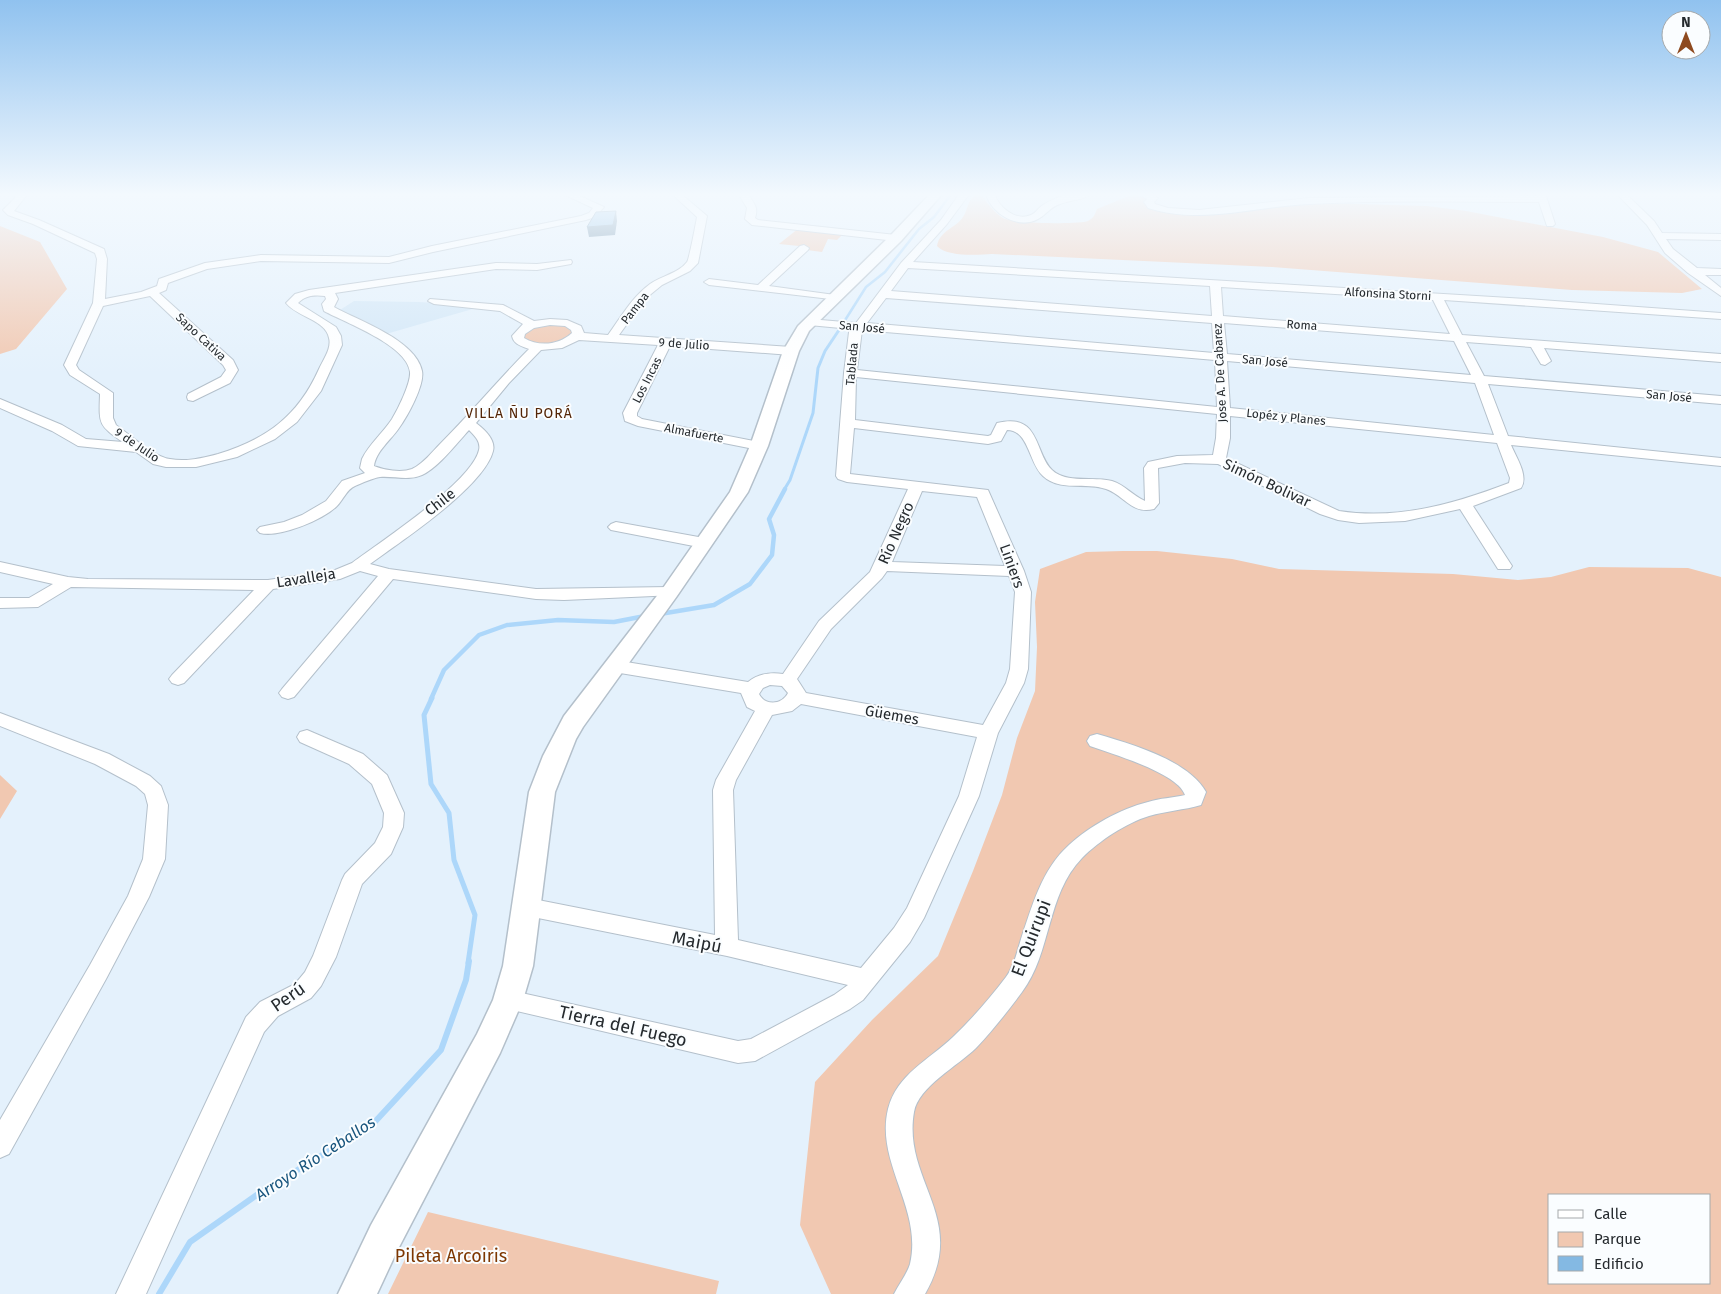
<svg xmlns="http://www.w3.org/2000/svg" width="1721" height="1294" viewBox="0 0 1721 1294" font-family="'Fira Sans',sans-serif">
	<rect width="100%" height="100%" fill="#e4f1fc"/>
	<path fill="#d3e7f7" d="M 354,301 L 419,302 L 483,306 L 386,334 L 340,310 Z"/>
	<path fill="#f1c8b1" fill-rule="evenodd" d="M 975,195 L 981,195 C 988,203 993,212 1003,218 C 1011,223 1078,225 1088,221 C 1094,218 1095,214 1097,209 L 1131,195 L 1139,195 L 1147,199 L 1146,205 L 1154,209 L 1201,215 L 1300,204 L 1324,203 L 1427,206 L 1466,211 L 1603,237 L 1658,252 L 1702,289 L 1682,293 L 1572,290 L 1272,267 L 992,254 C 977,255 947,257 937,246 C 940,230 956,228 963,217 C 968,210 967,201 975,195 Z
		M 0,226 L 40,242 L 67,289 L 16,349 L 0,354 Z
		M 799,228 L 844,233 L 837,240 L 828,239 L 822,252 L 807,250 L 809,247 L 779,244 Z
		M 559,322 L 578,332 L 558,345 L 523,343 L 525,328 Z
		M 1123,551 L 1157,551 L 1232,559 L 1279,569 L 1453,574 L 1518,580 L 1551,577 L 1589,567 L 1688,568 L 1721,577 L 1721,1294 L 831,1294 L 800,1225 L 815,1082 L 872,1020 L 938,956 L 973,871 L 1002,795 L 1017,738 L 1035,691 L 1037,647 L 1035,602 L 1040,569 L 1086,552 ZM 1550,1195 L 1710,1195 L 1710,1283 L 1550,1283 Z
		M 0,775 L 17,791 L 0,819 Z
		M 428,1212 L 719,1281 L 716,1294 L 388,1294 Z"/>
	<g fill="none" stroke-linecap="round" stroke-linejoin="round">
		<path stroke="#add7fa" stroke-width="2.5" d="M 842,325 L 866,287 L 885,272 L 919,229 L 934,217 L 952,193"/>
		<path stroke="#add7fa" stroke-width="3" d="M 784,490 L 790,480 L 813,413 L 818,368 L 825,351 L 843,324"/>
		<path stroke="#add7fa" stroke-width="4.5" d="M 660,614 L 714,605 L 750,584 L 772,555 L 774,535 L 769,519 L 785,489
			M 431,699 L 444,670 L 479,635 L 507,625 L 558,620 L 614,622 L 645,616"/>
		<path stroke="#add7fa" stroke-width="5" d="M 432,698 L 424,715 L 431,784 L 449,813 L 454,860 L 475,915 L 468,963"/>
		<path stroke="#add7fa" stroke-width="6" d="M 159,1294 L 190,1242 L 261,1192 L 372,1125 L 441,1050 L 466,980 L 469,961"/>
		<defs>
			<path id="minor" d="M 14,193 L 23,193 L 26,196 L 14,211 L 39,220 L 104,249 L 107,259 L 105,299 L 141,292 L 157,286 L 159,279 L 205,263 L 261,255 L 389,257 L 432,246 L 581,216 L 589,213 L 593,208 L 561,193 L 573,193 L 604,207 L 595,217 L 586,220 L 433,252 L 389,263 L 261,261 L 207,269 L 168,283 L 166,290 L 159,293 L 233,360 L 238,370 L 230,383 L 193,401 L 188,400 L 187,397 L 188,394 L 221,377 L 226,370 L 223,365 L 150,296 L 103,306 L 76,365 L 79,370 L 113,393 L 113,418 L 116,425 C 129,434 154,457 170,459 C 186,462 203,458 218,454 C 267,439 298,416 319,369 C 323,360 332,348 329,338 C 326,320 297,317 286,303 L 295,294 L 309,290 L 496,263 L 537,264 L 571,260 L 572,262 L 571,264 L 537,270 L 496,269 L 335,293 L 338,299 L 334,307 C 359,321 416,340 422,371 C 425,385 407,417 399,428 C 391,440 376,451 374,466 C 384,470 401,473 412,469 C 423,464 432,452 440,444 C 471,413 499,379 529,349 C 522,346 514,345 512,336 L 523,324 L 500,311 L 434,304 L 428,301 L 430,299 L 503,305 L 534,321 L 550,319 L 567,320 L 581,326 L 584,333 L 608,335 C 621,317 632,297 650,284 C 661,276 679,273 687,262 C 689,260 696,223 697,217 L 671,193 L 680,193 L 707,216 L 698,263 L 690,271 L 662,285 L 651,294 L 640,306 L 619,335 L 791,347 L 797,351 L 791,355 L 670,346 L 637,413 L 637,416 L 642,419 L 764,443 L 766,446 L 759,450 L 638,426 L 625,421 L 623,413 L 658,345 L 579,340 L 562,348 L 541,350 L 509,383 L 476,423 C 484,429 496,440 493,451 C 484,487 400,542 370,564 L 389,569 L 536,589 L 670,587 L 676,589 L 678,592 L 676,595 L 564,600 L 536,599 L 393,579 L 294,697 L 288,699 L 282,697 L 279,693 L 282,689 L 378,576 L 360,571 L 340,579 L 273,589 L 184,683 L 178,685 L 172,683 L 169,679 L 172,675 L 254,590 L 71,587 L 38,607 L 0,608 L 0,598 L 29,598 L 53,584 L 0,572 L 0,562 L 68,577 L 88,579 L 268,580 L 335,570 L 352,563 C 380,542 472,482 479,450 C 481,442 475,436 469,430 C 457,443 438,468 422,475 C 408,481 395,476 380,477 C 373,478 362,483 355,486 C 347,489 343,500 337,506 C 323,520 279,538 260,533 L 257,530 L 260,527 L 284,522 L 302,515 L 326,501 L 342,481 L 365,473 L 360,468 L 362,459 C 369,444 383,433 392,419 C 398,409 411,383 410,372 C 407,345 346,323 324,311 L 322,304 L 326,299 L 325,296 C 315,295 306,295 298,303 L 336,327 L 341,336 L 342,345 L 321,391 L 297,422 L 275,439 L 237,457 L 196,467 L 166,467 L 153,464 L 136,452 L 78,446 L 52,431 L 0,408 L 0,399 L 62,425 L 86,439 L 123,442 C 98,425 99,424 100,394 L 70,375 L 64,365 L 93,303 L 97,259 L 95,253 L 33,224 L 8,215 L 3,210 L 16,197 ZM 550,325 L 565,326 L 571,330 L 572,333 C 559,345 539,347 524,338 L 525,334 L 534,328 Z
				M 738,193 L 747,193 C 753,202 759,207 755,218 L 758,220 L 896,235 L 901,238 L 896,241 L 752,225 L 745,219 L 747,208 Z
				M 960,193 L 970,193 L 947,224 L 913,262 L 1527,299 L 1721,313 L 1721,319 L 1444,300 L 1462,335 L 1721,354 L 1721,362 L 1544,348 L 1551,361 L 1545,365 L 1541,364 L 1531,347 L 1466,342 L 1484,376 L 1721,396 L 1721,404 L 1488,384 L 1508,436 L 1721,458 L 1721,466 L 1511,445 C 1516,457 1529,476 1521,488 L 1473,506 L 1512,566 L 1510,569 L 1498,569 L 1460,509 L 1405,521 L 1359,523 L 1338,520 L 1320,514 L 1218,464 L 1185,463 L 1158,468 L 1159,503 L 1154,509 C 1132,515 1124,495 1106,489 C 1086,482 1060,492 1043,476 C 1029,464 1029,430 1007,430 L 1001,441 L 988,444 L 854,428 L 850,474 L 988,490 L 1024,571 L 1031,592 L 1028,669 L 1024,683 L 998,733 L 979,796 L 924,918 L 910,942 L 863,1000 L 850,1009 L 755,1061 L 738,1063 L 500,1007 L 496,1000 L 500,993 L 508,990 L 738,1041 L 751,1039 L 834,995 L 848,985 L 727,956 L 528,916 L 520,913 L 517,907 L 520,901 L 528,898 L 715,935 L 713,790 L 716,780 L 755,711 L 747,707 L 741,693 L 614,672 L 608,670 L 605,666 L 608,662 L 614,660 L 748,682 C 758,674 770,672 783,674 L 819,621 L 870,572 L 908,489 L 847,482 L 838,479 L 836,476 L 844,373 L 849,332 L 851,329 L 809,325 L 803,322 L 809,319 L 856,323 L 901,263 L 941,220 ZM 908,268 L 1210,286 L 1212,316 L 891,291 ZM 1221,287 L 1433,300 L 1450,334 L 1223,316 ZM 886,298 L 1212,323 L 1214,353 L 867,323 ZM 1224,323 L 1454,341 L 1471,375 L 1227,354 ZM 862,330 L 1215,360 L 1217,407 L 857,370 ZM 1227,361 L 1475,383 L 1494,435 L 1230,408 ZM 856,377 L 1217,414 L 1216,438 L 1213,455 L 1177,456 L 1148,462 L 1144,468 L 1145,501 C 1133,496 1125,485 1112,481 C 1093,476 1067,484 1052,470 C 1034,453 1041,412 997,423 L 991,435 L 988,436 L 855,420 ZM 1230,416 L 1497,443 L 1510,478 L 1509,483 C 1454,504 1399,520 1339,511 L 1226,458 L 1230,438 ZM 922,491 L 977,497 L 1005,566 L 892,562 ZM 887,571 L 1009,576 L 1015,592 L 1010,669 L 1006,683 L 983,725 L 806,693 L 797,679 L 831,629 L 882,578 ZM 770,685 L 782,686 L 788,693 C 782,705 765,706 759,694 L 763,688 ZM 801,704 L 977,737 L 959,796 L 907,908 L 894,928 L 861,968 L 738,940 L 733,790 L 736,780 L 772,715 L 792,711 Z
				M 986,193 L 994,193 C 998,206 1015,222 1031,215 C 1036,213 1039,207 1043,205 C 1057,196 1076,192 1093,193 C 1085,200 1070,200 1060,204 C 1050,207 1046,215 1038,219 C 1018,230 990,213 986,193 Z
				M 1137,193 C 1144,193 1152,192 1158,198 L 1154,202 L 1155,204 L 1168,208 L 1199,210 L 1309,198 L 1537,196 L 1537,193 L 1545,193 L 1555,224 L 1553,226 L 1547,226 L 1539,202 C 1463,202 1386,200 1310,204 C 1256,206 1201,225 1148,208 L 1144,202 L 1147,199 Z
				M 1616,193 L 1625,193 L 1654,221 L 1662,233 L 1721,234 L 1721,240 L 1666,239 L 1673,249 L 1697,268 L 1721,269 L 1721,275 L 1705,275 L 1721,288 L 1721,296 L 1688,273 L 1665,253 L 1647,225 Z
				M 804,245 L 809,248 L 808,250 L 769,286 L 835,295 L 841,298 L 839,300 L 709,285 L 704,282 L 709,279 L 758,285 L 800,246 Z
				M 616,522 L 704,538 L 710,540 L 712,543 L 710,546 L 704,548 L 611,530 L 608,527 L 611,524 Z
				M 0,713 L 109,754 L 150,776 L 161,786 L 168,805 L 165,859 L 149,897 L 106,979 L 9,1154 L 0,1158 L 0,1120 L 90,965 L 128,896 L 143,859 L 148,805 L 145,794 L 136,786 L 95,764 L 0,726 Z
				M 307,730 L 363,754 L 387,775 L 404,813 L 403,827 L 391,854 L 362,884 L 336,957 L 321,986 L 311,998 L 278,1016 L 264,1032 L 146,1294 L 116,1294 L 246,1017 L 260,1002 L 295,984 L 305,972 L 313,956 L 342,880 L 345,874 L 375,843 L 383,827 L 384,813 L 372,784 L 349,764 L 300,742 L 297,737 L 300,732 Z
				M 1097,734 C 1131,744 1188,760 1206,792 L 1201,805 C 1184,810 1166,811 1149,816 C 1126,823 1099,841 1082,858 C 1046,895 1052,952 1022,992 C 1008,1011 993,1030 976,1048 C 959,1065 918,1087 914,1112 C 902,1181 969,1218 925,1294 L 894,1294 C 899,1284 907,1274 910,1264 C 923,1209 875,1163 888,1109 C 897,1074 929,1060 953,1037 C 972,1019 990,998 1006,977 C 1014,967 1017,952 1021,939 C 1032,906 1042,869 1069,845 C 1090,826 1120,809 1148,802 C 1160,798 1173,798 1185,795 C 1178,773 1112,754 1090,746 L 1087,741 L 1090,736 Z"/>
			<path id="major" d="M 931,193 L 943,193 L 901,241 L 809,331 L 799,351 L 768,446 L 748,492 L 677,596 L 583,727 L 576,739 L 555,792 L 533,966 L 523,1000 L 500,1053 L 397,1251 L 377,1294 L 338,1294 L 371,1225 L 477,1034 L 493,1000 L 503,966 L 529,792 L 543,756 L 564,716 L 663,588 L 730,492 L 750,446 L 783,351 L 798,326 L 891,235 Z"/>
		</defs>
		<use href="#minor" stroke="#b4c0cb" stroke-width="2"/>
		<use href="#major" stroke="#b4c0cb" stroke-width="3"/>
		<use href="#minor" fill="#fff" fill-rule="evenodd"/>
		<use href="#major" fill="#fff" fill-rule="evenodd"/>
	</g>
	<path fill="#5c829f" d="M 616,211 L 617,221 L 615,235 L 589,237 L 587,227 Z"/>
	<path fill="#84b9e3" stroke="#5c829f" d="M 616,211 L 613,225 L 587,227 L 596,212 Z"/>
	<linearGradient id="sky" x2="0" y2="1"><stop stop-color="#90c2ef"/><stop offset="0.52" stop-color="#f3f9fe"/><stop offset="1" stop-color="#f3f9fe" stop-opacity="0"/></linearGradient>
	<rect width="1721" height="374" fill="url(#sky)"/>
	<g text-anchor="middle" stroke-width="4" stroke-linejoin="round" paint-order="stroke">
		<g font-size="12" fill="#252a2e" stroke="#fafdff">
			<text transform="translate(1388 294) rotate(3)" y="4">Alfonsina Storni</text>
			<text transform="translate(635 308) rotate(-52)" y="4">Pampa</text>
			<text transform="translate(1302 325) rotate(4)" y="4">Roma</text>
			<text transform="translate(862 327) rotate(5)" y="4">San José</text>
			<text transform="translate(201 337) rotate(43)" y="4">Sapo Cativa</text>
			<text transform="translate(684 344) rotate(4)" y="4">9 de Julio</text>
			<text transform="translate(1265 361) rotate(5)" y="4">San José</text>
			<text transform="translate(852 364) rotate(-85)" y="4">Tablada</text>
			<text transform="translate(1220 373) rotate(-93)" y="4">Jose A. De Cabarez</text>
			<text transform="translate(647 380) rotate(-63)" y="4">Los Incas</text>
			<text transform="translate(1669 396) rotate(5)" y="4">San José</text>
			<text transform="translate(1286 417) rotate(6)" y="4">Lopéz y Planes</text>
			<text transform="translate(694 433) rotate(11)" y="4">Almafuerte</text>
			<text transform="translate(137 445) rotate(34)" y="4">9 de Julio</text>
		</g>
		<g font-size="14" letter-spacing="1" fill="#532506" stroke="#fafdff">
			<text x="519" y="418">VILLA ÑU PORÁ</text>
		</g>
		<g font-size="15" fill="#252a2e" stroke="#fafdff">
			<text transform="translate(1267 483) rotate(25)" y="5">Simón Bolivar</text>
			<text transform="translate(440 502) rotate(-38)" y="5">Chile</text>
			<text transform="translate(896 533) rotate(-66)" y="5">Río Negro</text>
			<text transform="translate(1012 566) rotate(70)" y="5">Liniers</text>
			<text transform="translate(306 578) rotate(-9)" y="5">Lavalleja</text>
			<text transform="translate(892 715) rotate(10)" y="5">Güemes</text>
		</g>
		<g font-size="16" font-style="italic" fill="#19557d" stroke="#fafdff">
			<text transform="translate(315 1158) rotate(-33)" y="6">Arroyo Río Ceballos</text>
		</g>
		<g font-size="18" fill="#252a2e" stroke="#fafdff">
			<text transform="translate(1031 938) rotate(-69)" y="6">El Quirupi</text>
			<text transform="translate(697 942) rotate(11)" y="6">Maipú</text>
			<text transform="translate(288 997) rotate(-35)" y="6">Perú</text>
			<text transform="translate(623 1026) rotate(13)" y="6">Tierra del Fuego</text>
		</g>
		<g font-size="18" fill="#7d3702" stroke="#fafdff">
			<text x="451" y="1262">Pileta Arcoiris</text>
		</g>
	</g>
	<rect x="1548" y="1194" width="162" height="90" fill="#fafdff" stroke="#a5a9ab"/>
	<rect x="1558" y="1210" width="25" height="8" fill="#ffffff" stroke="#a5a9ab"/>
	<text x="1594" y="1219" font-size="15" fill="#252a2e">Calle</text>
	<rect x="1558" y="1232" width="25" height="15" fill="#f1c8b1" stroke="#a5a9ab"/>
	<text x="1594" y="1244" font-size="15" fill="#252a2e">Parque</text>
	<rect x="1558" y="1256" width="25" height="15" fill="#84b9e3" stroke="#a5a9ab"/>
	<text x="1594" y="1269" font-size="15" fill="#252a2e">Edificio</text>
	<g transform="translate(1686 35)"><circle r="24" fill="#fafdff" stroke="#a5a9ab"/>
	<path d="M0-4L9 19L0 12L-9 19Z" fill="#8e4a1f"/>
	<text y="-8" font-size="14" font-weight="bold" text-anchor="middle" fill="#252a2e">N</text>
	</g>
</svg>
